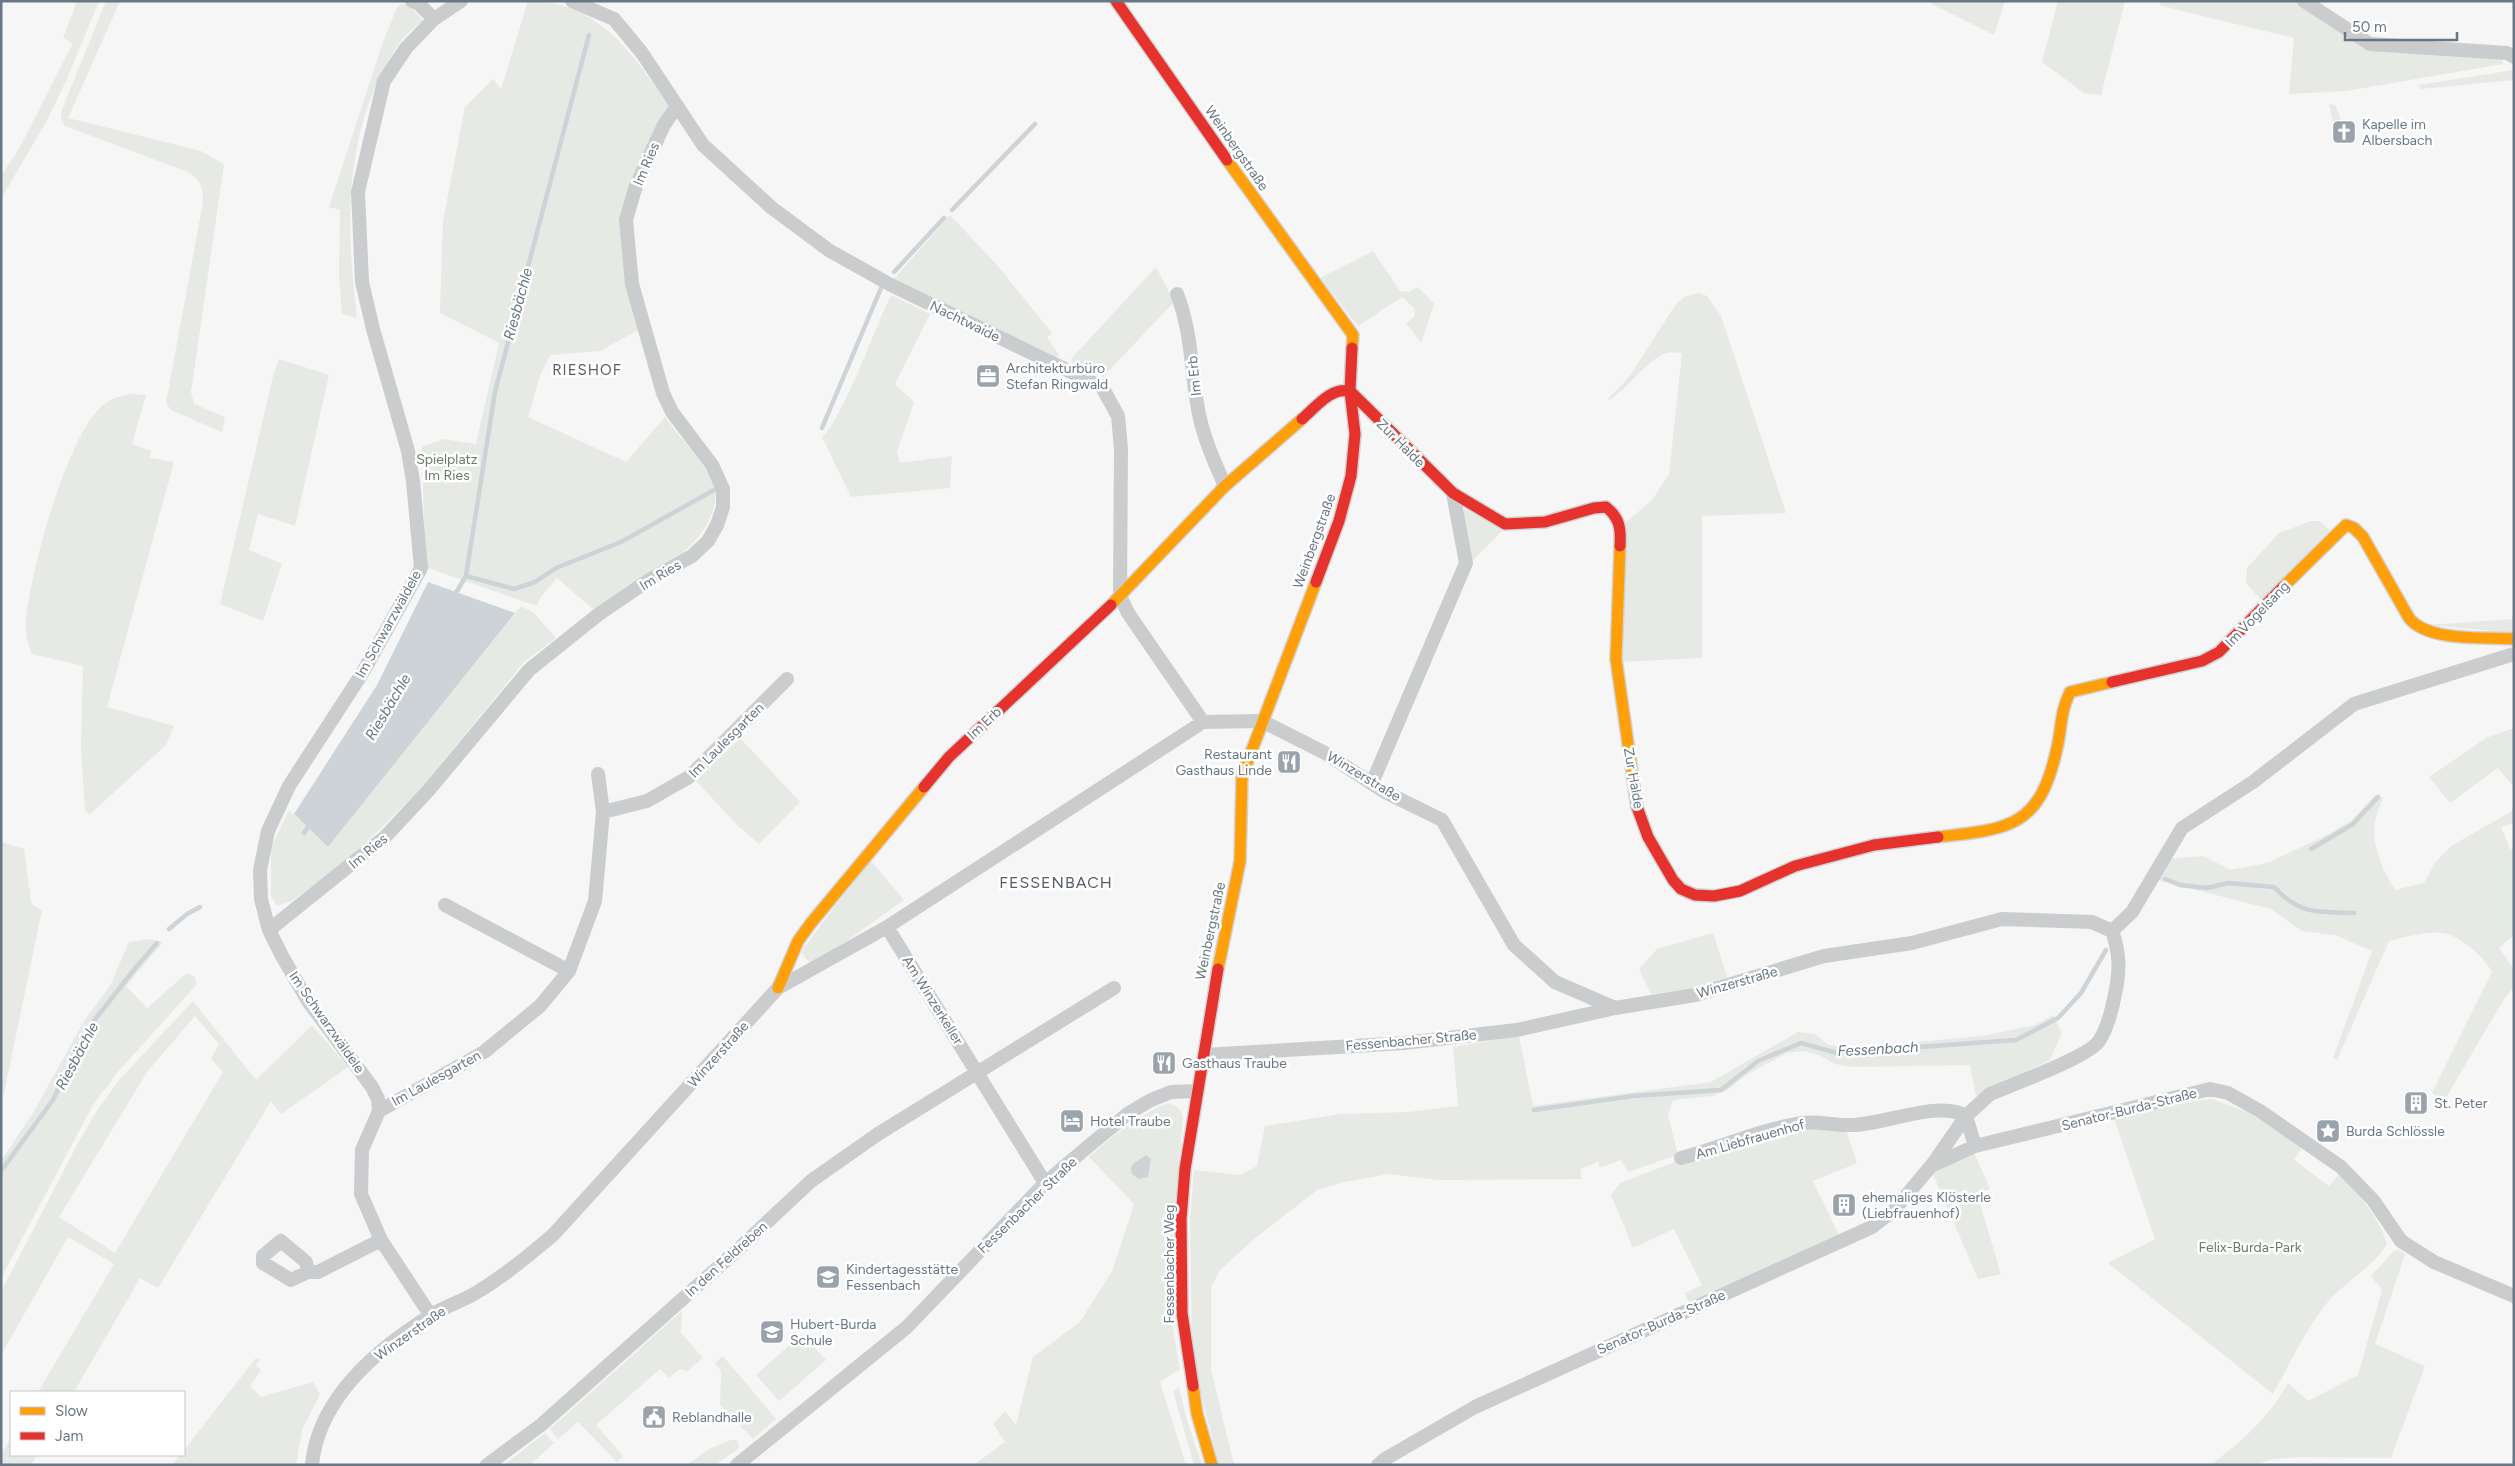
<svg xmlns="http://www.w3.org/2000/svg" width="2515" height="1466" viewBox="0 0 2515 1466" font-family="Figtree,sans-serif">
	<rect width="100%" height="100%" fill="#f6f6f6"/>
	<path fill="#e6e9e4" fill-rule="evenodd" d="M 77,1 L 99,1 L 67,79 L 46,122 L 1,199 L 1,176 L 20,147 L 73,43 L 63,38 Z
		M 106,1 L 120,1 L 68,118 L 201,151 L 224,164 L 191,392 L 194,404 L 225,417 L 222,432 L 171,410 L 166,403 L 203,202 C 203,187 201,180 188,172 L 65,126 L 61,118 L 61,112 Z
		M 528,1 C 600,1 633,55 670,107 L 629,196 L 638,330 L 600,351 L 550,355 L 540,376 L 528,417 L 626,462 L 665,417 C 677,434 711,471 716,489 C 717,493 715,497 715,501 C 707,554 635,584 593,609 L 557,578 L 540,598 L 537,606 L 425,567 L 422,447 L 443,439 L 476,444 L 499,343 L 440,313 L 443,221 L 465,107 L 493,79 L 501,89 Z
		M 1926,1 L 2005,1 L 1994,35 Z
		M 2058,1 L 2125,1 L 2101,95 L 2084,93 L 2042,62 Z
		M 2162,1 L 2295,1 L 2369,47 L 2501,58 L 2503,64 L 2346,91 L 2289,94 L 2294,38 L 2177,10 L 2160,5 Z
		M 400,4 L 409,5 L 423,21 C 404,33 393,51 383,71 C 343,148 347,235 357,318 L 342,314 L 339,276 L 340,210 L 329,207 L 383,42 L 396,10 Z
		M 2514,70 L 2514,80 L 2420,89 L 2419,85 Z
		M 2329,104 L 2335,105 L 2340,116 L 2340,135 L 2347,137 L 2349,142 L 2338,143 Z
		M 950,215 L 997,265 L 1052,333 L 1047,337 L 1059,355 L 1055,358 L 894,279 Z
		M 1373,251 L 1400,291 L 1409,292 L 1418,287 L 1434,304 L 1421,343 L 1406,323 L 1415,316 L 1414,308 L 1402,297 L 1358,326 L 1320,278 Z
		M 1156,267 L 1174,302 L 1103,377 L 1074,366 L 1071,359 Z
		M 1699,293 L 1707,296 L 1721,316 L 1786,513 L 1702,516 L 1702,658 L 1619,662 L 1626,522 L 1652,500 L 1669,474 L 1682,353 C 1678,353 1671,352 1667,353 C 1648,358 1628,389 1609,400 L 1608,399 L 1629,377 L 1676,304 L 1684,297 Z
		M 891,295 L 930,314 L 895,384 L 914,402 L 897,452 L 900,463 L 952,456 L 950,488 L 851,497 L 822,437 C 841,423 877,323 891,295 Z
		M 279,359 L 329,375 L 295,526 L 258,514 L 249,550 L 282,564 L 263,621 L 220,604 L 273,376 Z
		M 130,394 L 146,395 L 132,444 L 151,451 L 150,458 L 174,462 L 107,707 L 174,726 L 166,745 L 90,814 L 85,812 L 81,748 L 83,666 L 32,654 C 27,644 25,632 26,620 C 31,570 64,448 97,411 C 106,400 116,397 130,394 Z
		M 1464,509 L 1504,529 L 1470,563 L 1462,513 Z
		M 2311,521 L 2320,521 L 2330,530 L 2264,603 L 2246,583 L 2247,568 L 2279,533 Z
		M 521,606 L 534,613 L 556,638 L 524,662 L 419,791 L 348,860 L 292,901 L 277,906 L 271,896 L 271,848 L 289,810 L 328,847 Z
		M 2514,619 L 2514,633 L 2427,625 Z
		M 2514,728 L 2514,787 L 2498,768 L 2450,803 L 2429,777 L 2486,738 Z
		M 740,738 L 800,802 L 759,844 L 738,826 L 696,781 Z
		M 2375,795 L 2383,798 C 2366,833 2376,857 2395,890 L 2424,883 L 2435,863 L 2451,846 L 2514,810 L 2514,823 L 2501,827 L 2510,849 L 2514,849 L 2514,935 L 2499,948 L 2514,969 L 2514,987 L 2504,999 L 2434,1118 L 2444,1101 L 2432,1093 L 2492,972 C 2483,956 2466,941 2448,934 C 2434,929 2402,937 2389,941 L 2337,1060 L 2333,1058 L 2372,951 L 2335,935 L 2302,931 L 2271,909 L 2157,880 L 2169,859 L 2203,856 L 2231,870 L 2267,863 L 2325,836 L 2352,820 Z
		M 1,842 L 24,849 L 31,902 L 34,906 L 42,910 L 3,1098 Z
		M 870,860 L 904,900 L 821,959 L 814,962 L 808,961 L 801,952 Z
		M 1713,933 L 1728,980 L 1702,988 L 1651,994 L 1639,969 L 1657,949 Z
		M 151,939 L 162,943 L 126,986 L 147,1008 L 187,973 L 195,977 L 196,985 L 117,1073 L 93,1105 L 1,1278 L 1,1161 L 33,1113 L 84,1021 L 110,986 L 129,942 Z
		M 193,1001 L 256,1080 L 312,1025 L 348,1067 L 281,1114 L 271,1101 L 158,1288 L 140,1278 L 74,1392 L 38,1392 L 114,1264 L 68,1237 L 1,1355 L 1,1292 L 78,1143 L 98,1109 L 120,1079 ZM 195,1016 L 219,1044 L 211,1059 L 223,1072 L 115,1253 L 59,1217 L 147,1072 Z
		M 2053,1015 L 2062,1033 L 2050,1060 L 1976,1096 L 1970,1065 L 1853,1067 L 1835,1064 L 1819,1055 L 1804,1051 L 1787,1053 L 1746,1075 L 1727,1090 L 1712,1096 L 1673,1100 L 1668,1115 L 1678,1155 L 1628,1172 L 1621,1160 L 1600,1168 L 1598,1162 L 1580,1169 L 1582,1179 L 1438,1180 L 1389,1174 L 1344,1182 L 1317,1190 L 1253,1240 L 1220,1270 L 1211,1287 L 1211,1369 L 1234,1465 L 1219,1465 L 1192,1357 L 1190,1219 L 1194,1170 L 1240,1175 L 1257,1166 L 1265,1126 L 1341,1114 L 1408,1112 L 1458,1106 L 1453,1047 L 1519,1036 L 1533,1106 L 1711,1082 L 1798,1032 L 1815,1034 L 1827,1044 L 1839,1047 L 1885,1045 L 1982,1036 L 2035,1025 Z
		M 2212,1099 L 2247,1112 L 2303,1146 L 2294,1160 L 2329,1186 L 2339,1174 C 2358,1193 2380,1218 2387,1244 C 2373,1268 2344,1282 2327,1303 C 2305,1331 2290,1363 2273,1394 L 2108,1263 L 2155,1239 L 2114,1118 L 2183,1103 Z
		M 1169,1103 C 1177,1106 1182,1109 1183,1119 L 1173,1225 L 1171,1317 L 1180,1369 L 1160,1382 L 1186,1465 L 974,1465 L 1005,1442 L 993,1424 L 1005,1411 L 1016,1425 L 1033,1357 L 1080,1322 L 1112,1271 L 1134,1204 L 1089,1157 C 1114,1135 1137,1115 1169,1103 Z
		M 1791,1129 L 1846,1130 L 1857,1163 L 1813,1181 L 1840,1237 L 1689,1303 L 1685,1293 L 1702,1285 L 1674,1229 L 1633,1248 L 1611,1195 L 1620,1183 L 1680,1160 L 1682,1164 Z
		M 1974,1153 L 1990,1189 L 1977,1194 L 2001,1274 L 1978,1279 L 1933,1174 L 1948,1162 Z
		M 2399,1250 L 2405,1254 L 2375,1344 L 2425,1366 L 2391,1458 L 2300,1457 L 2274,1459 L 2253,1465 L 2210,1465 C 2242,1442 2269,1417 2288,1383 L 2308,1401 L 2358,1375 L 2382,1290 L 2371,1276 L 2394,1251 Z
		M 682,1311 L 681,1333 L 703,1358 L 687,1371 L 680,1369 L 669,1378 L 660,1369 L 596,1425 L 623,1456 L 617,1462 L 578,1422 L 558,1439 L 550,1429 Z
		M 802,1334 L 826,1360 L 779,1401 L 756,1375 Z
		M 723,1356 L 776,1419 L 753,1439 L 720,1405 L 721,1371 L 715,1363 Z
		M 256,1358 L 260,1360 L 256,1365 L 261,1370 L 250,1386 L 261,1397 L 313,1382 L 320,1394 L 302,1430 L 296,1465 L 172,1465 L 180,1455 L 184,1455 L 184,1450 Z
		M 1179,1387 L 1186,1417 L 1202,1465 L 1194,1465 L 1174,1395 L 1174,1391 Z
		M 545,1433 L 554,1443 L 530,1465 L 504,1465 Z
		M 11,1438 L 11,1455 L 37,1455 L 31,1465 L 1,1465 L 1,1455 Z
		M 731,1440 L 737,1440 L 739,1445 L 738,1449 L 715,1465 L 687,1465 L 709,1449 Z"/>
	<path fill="#cdd3d7" d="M 428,582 L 515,613 L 328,847 L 294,814 L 377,685 Z
		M 1146,1155 L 1151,1159 L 1148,1177 L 1139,1179 L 1132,1174 L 1131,1168 L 1134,1163 Z"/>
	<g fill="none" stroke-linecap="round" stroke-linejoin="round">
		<path stroke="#cdd3d7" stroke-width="4.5" d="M 952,210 L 1035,124
			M 894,272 L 944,218
			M 822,428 L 881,288
			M 466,576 L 514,589 L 535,582 L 556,568 L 621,542 L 714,490
			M 454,596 L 466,576 L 495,392 L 589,35
			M 304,833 L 311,822
			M 2311,849 L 2353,824 L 2378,797
			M 2165,879 L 2180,885 L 2207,888 L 2228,883 L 2274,887 C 2301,916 2317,911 2354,913
			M 169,929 L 187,914 L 200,907
			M 1534,1110 L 1633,1096 L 1721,1090 L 1758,1061 L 1801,1043 L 1837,1053 L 2016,1040 L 2058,1018 L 2081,993 L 2106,950
			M 1,1171 L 53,1100 L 74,1054 L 93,1022 L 137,966 L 157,943"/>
		<defs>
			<path id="slow" d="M 1227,160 L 1353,335 L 1352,348
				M 1620,546 L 1616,659 L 1633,779
				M 2283,587 L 2346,525 L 2354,528 L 2363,537 L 2409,618 C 2428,642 2485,637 2514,639
				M 1111,605 L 1225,486 L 1302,419
				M 1938,837 C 2010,829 2040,827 2057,748 C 2062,726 2060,713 2070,692 L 2112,682
				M 1218,969 L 1240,861 L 1242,776 L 1316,582
				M 778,988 L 798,941 L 811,923 L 924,787
				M 1193,1386 L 1197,1414 L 1212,1465"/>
			<path id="jam" d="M 1116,1 L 1227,160
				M 1302,419 C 1316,407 1331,387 1350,391 L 1453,493 L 1505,524 L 1545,522 L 1594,508 L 1606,507 C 1620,518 1621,529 1620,546
				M 1316,582 L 1339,521 L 1351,476 L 1355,434 L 1350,391 L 1352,348
				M 2112,682 L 2202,661 L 2219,652 L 2283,587
				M 1633,779 L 1637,807 L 1648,837 L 1673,880 L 1681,889 L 1695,895 L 1714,896 L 1740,891 L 1795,866 L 1874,845 L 1938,837
				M 924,787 L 949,757 L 1111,605
				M 1193,1386 L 1182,1313 L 1181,1219 L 1185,1169 L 1218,969"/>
		</defs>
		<use href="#slow" stroke="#d2d3d4" stroke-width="14"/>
		<use href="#jam" stroke="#d2d3d4" stroke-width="14"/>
		<path stroke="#cbcccd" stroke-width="14" d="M 412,1 L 418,3 L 434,19
			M 572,1 L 614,19 L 642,53 L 703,145 L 772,208 L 830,251 L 891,285 L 1102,387 L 1118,416 L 1121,449 L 1120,596 L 1128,613 L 1203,722
			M 2304,1 L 2370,44 L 2507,53 L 2514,57
			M 1177,294 C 1191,330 1191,366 1197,403 C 1201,432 1213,459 1225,486
			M 1372,783 L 1466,563 L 1453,493
			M 603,812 L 647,801 L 689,777 L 787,679
			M 445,905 L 569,971
			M 887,927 L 1045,1183
			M 269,930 L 385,837 L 428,791 L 529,670 L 599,614 L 649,580 L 692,556 L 708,541 L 717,525 L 723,507 L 723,489 L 712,465 L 672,412 L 663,393 L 632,284 L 626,220 L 635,189 L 649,157 L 664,125 L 677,106
			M 2112,931 L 2132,912 L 2182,828 L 2253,782 L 2354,704 L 2514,654
			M 1204,1055 L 1404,1043 L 1517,1030 L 1615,1008 L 1695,995 L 1824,956 L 1912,943 L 2002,919 L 2092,922 L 2112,931 C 2120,953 2120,972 2115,994 C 2112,1010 2108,1027 2099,1041 C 2089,1057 2011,1085 1990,1094 L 1966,1116 L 1932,1165
			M 379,1111 L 378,1099 L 372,1087 L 308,1001 L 282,956 L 269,930 L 261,899 L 260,870 L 268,831 L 289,786 L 363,672 L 421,568 L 413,481 L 408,451 L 373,329 L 362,282 L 358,192 L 384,81 L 406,48 L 434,19 L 461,1
			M 1966,1116 L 1975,1146
			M 1681,1158 C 1721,1148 1761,1129 1802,1123 C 1818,1121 1831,1125 1847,1125 C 1880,1127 1937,1099 1966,1116
			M 308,1272 L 306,1262 L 281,1241 L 263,1256 L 263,1263 L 291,1280 L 308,1272 L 318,1272 L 381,1240
			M 431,1316 L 381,1240 L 361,1194 L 362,1150 L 379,1111 L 484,1052 L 540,1006 L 569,971 L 595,901 L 603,812 L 598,774
			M 312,1465 C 318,1399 377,1349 430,1316 C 444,1307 460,1302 474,1294 C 503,1277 528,1256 553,1235 L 778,988 L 887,927 L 1203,722 L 1262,721 L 1325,753 L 1385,792 L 1442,820 L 1514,945 L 1555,982 L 1615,1008
			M 487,1465 L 541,1425 L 733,1254 L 811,1181 L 878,1134 L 1114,988
			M 737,1465 L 907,1327 L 1045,1183 L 1091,1144 L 1129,1113 L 1151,1100 L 1171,1092 L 1197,1091
			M 1378,1465 L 1385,1459 L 1475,1407 L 1872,1227 L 1894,1210 L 1931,1166 L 1975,1146 L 2210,1089 L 2228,1093 L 2260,1111 L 2341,1167 L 2373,1200 L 2401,1241 L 2434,1262 L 2514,1296"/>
		<use href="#slow" stroke="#ff9f0a" stroke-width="11"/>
		<use href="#jam" stroke="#e5322d" stroke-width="11"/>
	</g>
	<defs>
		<symbol id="church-square" viewBox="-11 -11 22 22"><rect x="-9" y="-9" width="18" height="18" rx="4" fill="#9aa3ab" stroke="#fff"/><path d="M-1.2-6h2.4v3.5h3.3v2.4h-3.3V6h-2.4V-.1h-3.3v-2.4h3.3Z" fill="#fff"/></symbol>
		<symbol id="office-square" viewBox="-11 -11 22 22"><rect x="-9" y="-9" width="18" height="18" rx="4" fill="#9aa3ab" stroke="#fff"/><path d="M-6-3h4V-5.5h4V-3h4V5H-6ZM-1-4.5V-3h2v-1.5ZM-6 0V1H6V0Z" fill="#fff"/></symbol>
		<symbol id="restaurant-square" viewBox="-11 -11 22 22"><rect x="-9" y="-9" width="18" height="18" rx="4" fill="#9aa3ab" stroke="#fff"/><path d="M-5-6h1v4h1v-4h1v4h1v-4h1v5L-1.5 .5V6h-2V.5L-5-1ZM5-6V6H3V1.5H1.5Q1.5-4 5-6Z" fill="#fff"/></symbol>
		<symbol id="building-square" viewBox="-11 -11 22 22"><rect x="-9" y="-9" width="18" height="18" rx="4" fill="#9aa3ab" stroke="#fff"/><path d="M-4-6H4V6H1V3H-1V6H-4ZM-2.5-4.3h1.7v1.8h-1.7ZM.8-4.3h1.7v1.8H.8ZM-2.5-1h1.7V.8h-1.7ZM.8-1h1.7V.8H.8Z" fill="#fff"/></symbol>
		<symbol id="hotel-square" viewBox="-11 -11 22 22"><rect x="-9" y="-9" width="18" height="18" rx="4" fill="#9aa3ab" stroke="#fff"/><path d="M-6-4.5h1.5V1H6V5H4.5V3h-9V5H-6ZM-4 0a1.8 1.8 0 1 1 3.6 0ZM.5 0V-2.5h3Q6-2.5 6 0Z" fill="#fff"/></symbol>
		<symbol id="sight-square" viewBox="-11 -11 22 22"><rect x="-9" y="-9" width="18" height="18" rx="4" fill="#9aa3ab" stroke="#fff"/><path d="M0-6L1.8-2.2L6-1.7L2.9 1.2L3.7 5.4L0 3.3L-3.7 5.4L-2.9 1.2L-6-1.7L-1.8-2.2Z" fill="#fff"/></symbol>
		<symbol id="school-square" viewBox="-11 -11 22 22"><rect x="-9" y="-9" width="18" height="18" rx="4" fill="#9aa3ab" stroke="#fff"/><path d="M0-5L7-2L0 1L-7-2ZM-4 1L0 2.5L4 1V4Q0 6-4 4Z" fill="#fff"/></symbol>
		<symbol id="civic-square" viewBox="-11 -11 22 22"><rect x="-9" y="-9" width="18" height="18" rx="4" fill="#9aa3ab" stroke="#fff"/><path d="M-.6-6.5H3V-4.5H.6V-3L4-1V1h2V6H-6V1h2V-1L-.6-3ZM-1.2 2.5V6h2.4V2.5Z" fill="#fff"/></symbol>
	</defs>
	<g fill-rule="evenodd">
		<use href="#church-square" x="2330" y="118" width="28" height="28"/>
		<use href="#office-square" x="974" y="362" width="28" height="28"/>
		<use href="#restaurant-square" x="1275" y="748" width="28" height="28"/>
		<use href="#restaurant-square" x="1150" y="1049" width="28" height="28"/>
		<use href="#building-square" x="2402" y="1089" width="28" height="28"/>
		<use href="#hotel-square" x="1058" y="1107" width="28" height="28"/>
		<use href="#sight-square" x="2314" y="1117" width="28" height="28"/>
		<use href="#building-square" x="1830" y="1191" width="28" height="28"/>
		<use href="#school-square" x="814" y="1263" width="28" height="28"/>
		<use href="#school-square" x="758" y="1318" width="28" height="28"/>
		<use href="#civic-square" x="640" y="1403" width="28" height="28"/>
	</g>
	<g text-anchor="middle" stroke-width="5" stroke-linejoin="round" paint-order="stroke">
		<g font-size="14" fill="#697683" stroke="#fff" text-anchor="start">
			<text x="2362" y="129">Kapelle im<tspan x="2362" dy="16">Albersbach</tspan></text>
			<text x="1006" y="373">Architekturbüro<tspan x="1006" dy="16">Stefan Ringwald</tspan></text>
			<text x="1272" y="759" text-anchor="end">Restaurant<tspan x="1272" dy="16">Gasthaus Linde</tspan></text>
			<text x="1182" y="1068">Gasthaus Traube</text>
			<text x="2434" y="1108">St. Peter</text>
			<text x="1090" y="1126">Hotel Traube</text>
			<text x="2346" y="1136">Burda Schlössle</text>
			<text x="1862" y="1202">ehemaliges Klösterle<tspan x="1862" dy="16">(Liebfrauenhof)</tspan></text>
			<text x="846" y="1274">Kindertagesstätte<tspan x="846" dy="16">Fessenbach</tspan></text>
			<text x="790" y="1329">Hubert-Burda<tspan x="790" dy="16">Schule</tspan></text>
			<text x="672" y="1422">Reblandhalle</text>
		</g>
		<g font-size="14" fill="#697683" stroke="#fff">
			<text transform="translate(1237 148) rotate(55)" y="5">Weinbergstraße</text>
			<text transform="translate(646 164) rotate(-67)" y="5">Im Ries</text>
			<text transform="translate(965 321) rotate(26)" y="5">Nachtwaide</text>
			<text transform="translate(1194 376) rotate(-96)" y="5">Im Erb</text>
			<text transform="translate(1401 443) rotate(45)" y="5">Zur Halde</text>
			<text transform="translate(1314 541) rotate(-70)" y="5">Weinbergstraße</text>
			<text transform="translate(660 575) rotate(-31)" y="5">Im Ries</text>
			<text transform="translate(2257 614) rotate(-46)" y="5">Im Vogelsang</text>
			<text transform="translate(388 624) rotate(-61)" y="5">Im Schwarzwäldele</text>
			<text transform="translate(984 723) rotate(-43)" y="5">Im Erb</text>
			<text transform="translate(726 740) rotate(-45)" y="5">Im Laulesgarten</text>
			<text transform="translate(1364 776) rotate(31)" y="5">Winzerstraße</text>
			<text transform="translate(1634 778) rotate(80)" y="5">Zur Halde</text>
			<text transform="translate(368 851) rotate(-40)" y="5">Im Ries</text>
			<text transform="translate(1210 931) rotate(-78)" y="5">Weinbergstraße</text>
			<text transform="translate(1737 982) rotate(-16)" y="5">Winzerstraße</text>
			<text transform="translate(933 1000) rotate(58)" y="5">Am Winzerkeller</text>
			<text transform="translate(327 1022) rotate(55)" y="5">Im Schwarzwäldele</text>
			<text transform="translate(1411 1040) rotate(-5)" y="5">Fessenbacher Straße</text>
			<text transform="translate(718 1054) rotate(-48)" y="5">Winzerstraße</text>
			<text transform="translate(436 1078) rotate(-29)" y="5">Im Laulesgarten</text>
			<text transform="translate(2129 1109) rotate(-14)" y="5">Senator-Burda-Straße</text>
			<text transform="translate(1750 1139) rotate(-16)" y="5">Am Liebfrauenhof</text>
			<text transform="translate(1027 1205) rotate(-44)" y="5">Fessenbacher Straße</text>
			<text transform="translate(726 1259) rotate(-42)" y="5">In den Feldreben</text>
			<text transform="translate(1169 1264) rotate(-90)" y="5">Fessenbacher Weg</text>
			<text transform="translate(1661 1322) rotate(-24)" y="5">Senator-Burda-Straße</text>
			<text transform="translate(410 1333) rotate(-35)" y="5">Winzerstraße</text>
		</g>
		<g font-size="14" fill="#6a7b67" stroke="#fff">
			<text x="447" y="464">Spielplatz<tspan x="447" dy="16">Im Ries</tspan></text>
			<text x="2250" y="1252">Felix-Burda-Park</text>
		</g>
		<g font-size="15" font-style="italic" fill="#64767f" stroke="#fff">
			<text transform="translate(518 304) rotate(-75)" y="5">Riesbächle</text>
			<text transform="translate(388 707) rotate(-59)" y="5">Riesbächle</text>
			<text transform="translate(1878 1049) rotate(-3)" y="5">Fessenbach</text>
			<text transform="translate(77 1056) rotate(-62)" y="5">Riesbächle</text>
		</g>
		<g font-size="15" letter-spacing="1" fill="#565f69" stroke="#fff">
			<text x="587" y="375">RIESHOF</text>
		</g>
		<g font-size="16" letter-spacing="1" fill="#565f69" stroke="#fff">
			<text x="1056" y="888">FESSENBACH</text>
		</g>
	</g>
	<rect width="2515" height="1466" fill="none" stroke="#697683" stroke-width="5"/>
	<rect x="10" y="1391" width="175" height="65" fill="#ffffff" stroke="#c3c8cd"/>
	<rect x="20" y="1407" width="25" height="8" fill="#ff9f0a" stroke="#c3c8cd"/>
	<text x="55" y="1416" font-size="15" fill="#697683">Slow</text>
	<rect x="20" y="1432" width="25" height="8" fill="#e5322d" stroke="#c3c8cd"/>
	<text x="55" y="1441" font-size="15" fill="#697683">Jam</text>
	<path d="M2345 32v8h112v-8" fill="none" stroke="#697683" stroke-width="2.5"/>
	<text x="2352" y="32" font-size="15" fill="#697683" stroke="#ffffff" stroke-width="4" paint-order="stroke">50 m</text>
</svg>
